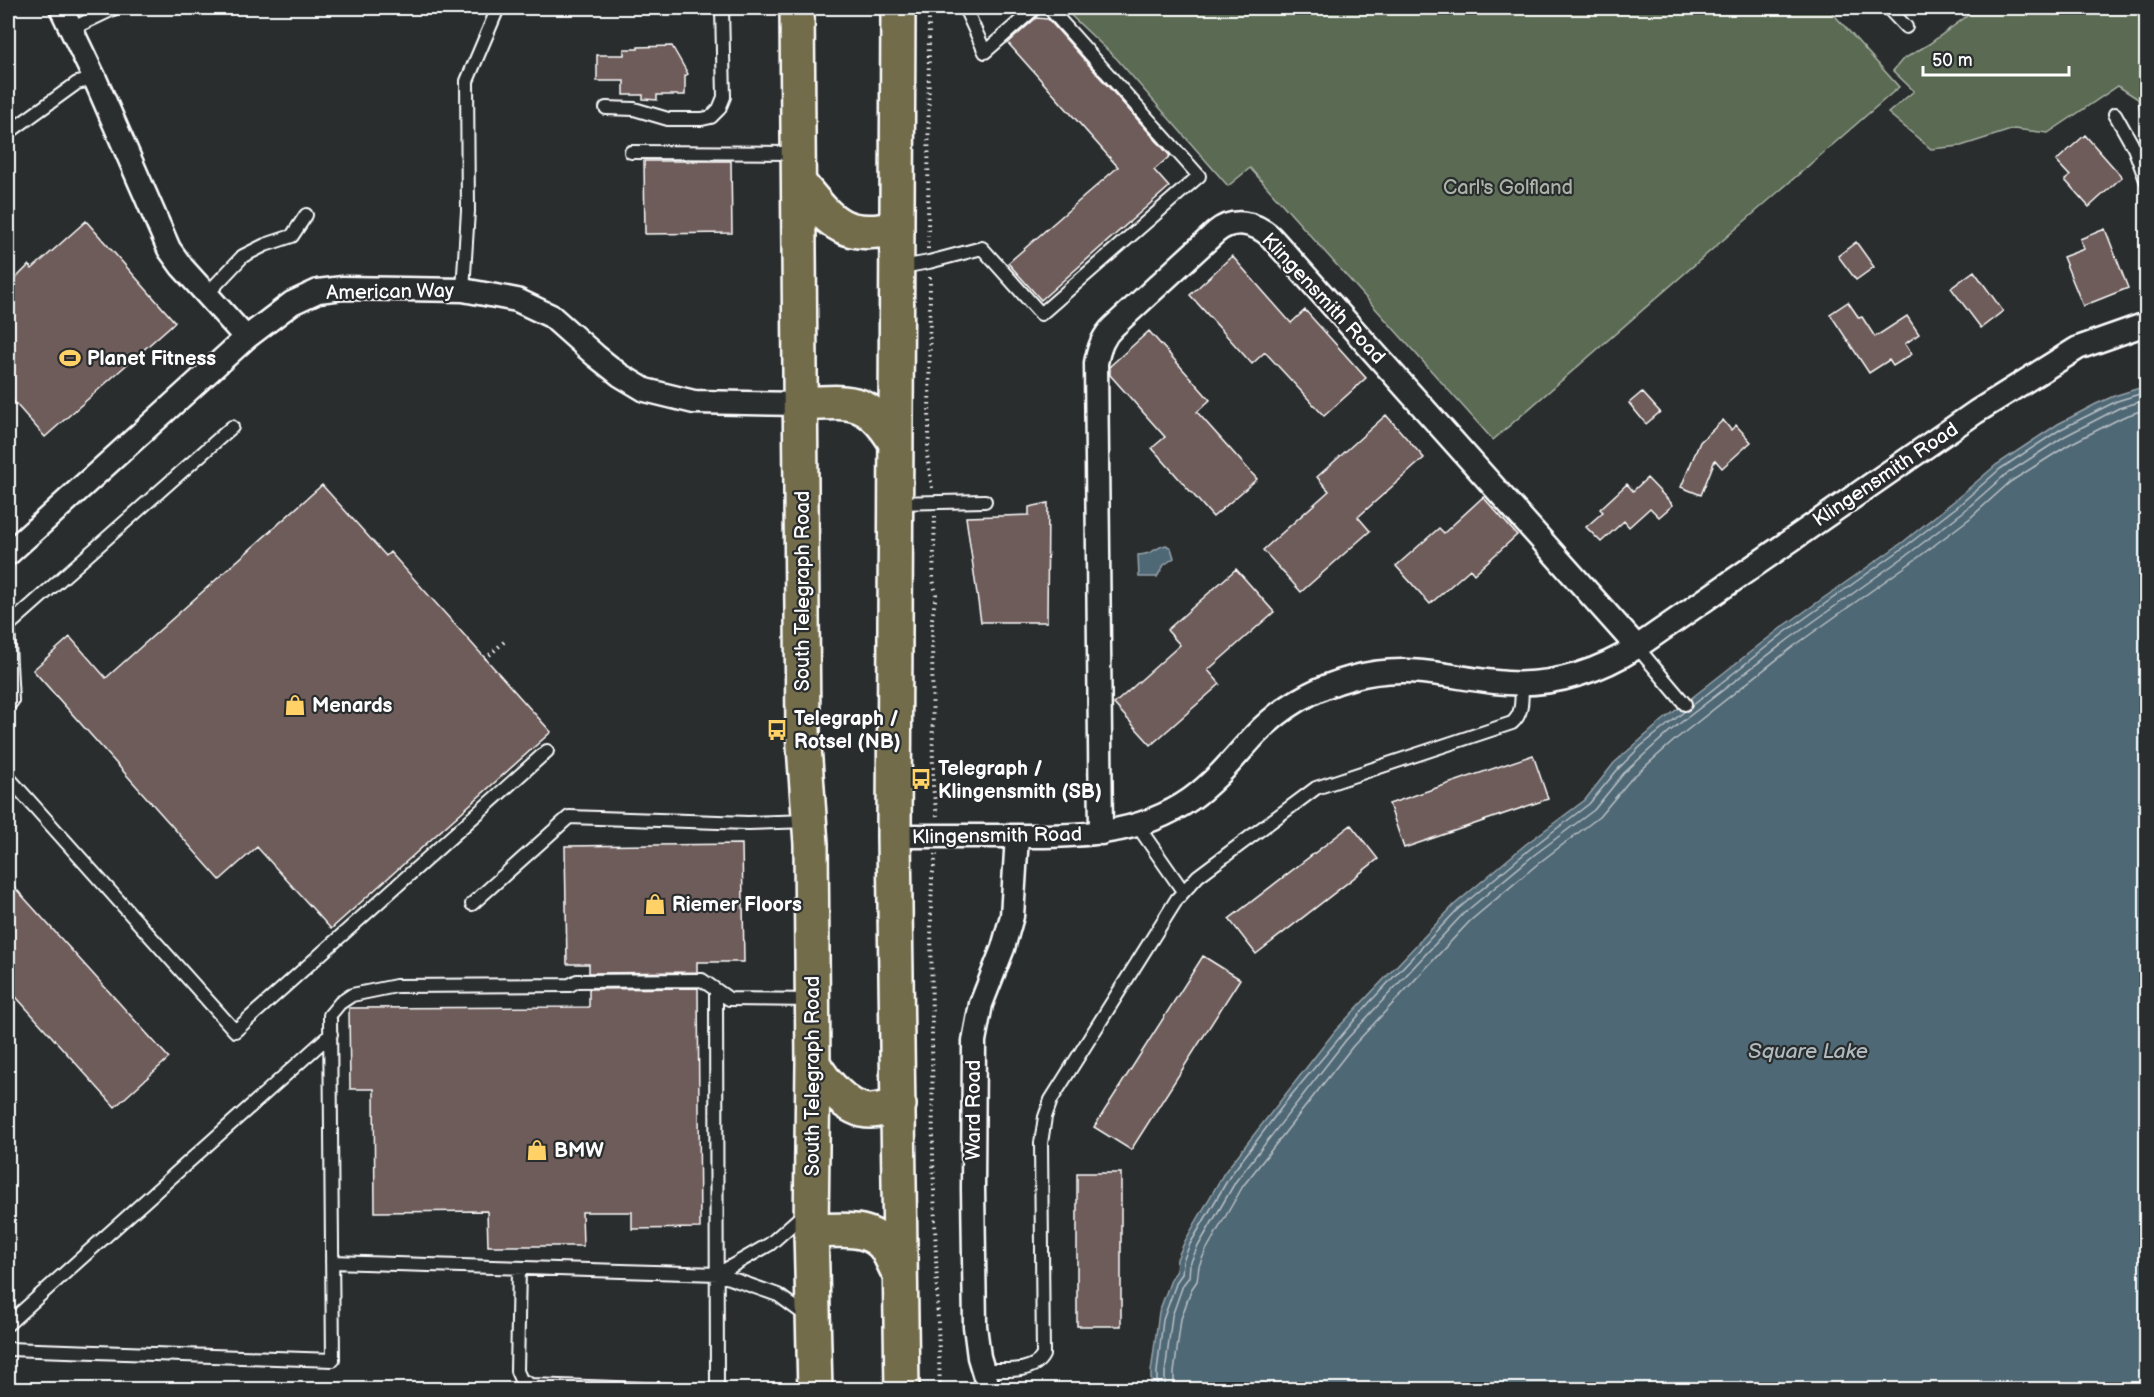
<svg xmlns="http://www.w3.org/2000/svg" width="2154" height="1397" viewBox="0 0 2154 1397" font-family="'Balsamiq Sans',sans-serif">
	<rect width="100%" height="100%" fill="#2a2d2e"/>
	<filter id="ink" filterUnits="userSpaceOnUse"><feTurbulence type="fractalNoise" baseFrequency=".0167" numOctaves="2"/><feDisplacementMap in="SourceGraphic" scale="12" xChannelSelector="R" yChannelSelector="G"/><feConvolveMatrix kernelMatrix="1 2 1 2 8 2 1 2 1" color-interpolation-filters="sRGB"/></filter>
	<g filter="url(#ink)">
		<path fill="#5a6a52" stroke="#acb4a8" stroke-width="1.5" d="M 1063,8 L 1828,8 L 1899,87 L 1493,440 L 1250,168 L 1228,186 L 1117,59 Z
			M 1978,8 L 2146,8 L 2146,134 L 2141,118 L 2138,99 L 2118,86 L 2048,133 L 2014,129 L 1961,146 L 1931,149 L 1888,113 L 1914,91 L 1893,71 L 1902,60 L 1929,44 Z"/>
		<path fill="#506774" stroke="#96a4ac" stroke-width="1.5" d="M 2146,386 L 2146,1389 L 1151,1390 L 1151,1372 L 1159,1312 L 1172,1277 L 1176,1272 L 1177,1259 L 1185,1241 L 1224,1173 L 1335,1031 L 1454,905 L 1526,844 L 1585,800 L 1614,763 L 1662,721 L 1781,628 L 1903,542 L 1954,501 L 1996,465 L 2058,424 L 2096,404 L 2114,396 Z
			M 1166,545 L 1171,548 L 1174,558 L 1164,565 L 1157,577 L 1139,577 L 1138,555 C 1155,554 1153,548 1166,545 Z"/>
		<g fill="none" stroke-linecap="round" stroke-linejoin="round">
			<path stroke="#b9c2c7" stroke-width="1.5" d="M 1692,706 L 1784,633 L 1906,546 L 1958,506 L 2000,469 L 2061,429 L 2117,401 L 2146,392
				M 1157,1390 L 1157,1372 L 1163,1320 L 1177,1281 L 1182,1274 L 1183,1261 L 1190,1244 L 1230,1176 L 1288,1099 L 1369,1003 L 1458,909 L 1530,849 L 1589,804 L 1619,768 L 1641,746 L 1685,711
				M 1165,1390 L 1165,1373 L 1172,1316 L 1183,1285 L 1189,1277 L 1190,1264 L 1197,1248 L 1236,1181 L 1346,1040 L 1463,914 L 1534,855 L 1594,810 L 1624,773 L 1670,731 L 1789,639 L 1911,552 L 1963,512 L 2005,475 L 2065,436 L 2119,408 L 2146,400
				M 1174,1390 L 1174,1373 L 1181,1319 L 1191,1290 L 1197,1281 L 1199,1266 L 1205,1252 L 1243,1186 L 1353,1046 L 1470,921 L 1540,862 L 1599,817 L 1631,779 L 1676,739 L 1794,646 L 1916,559 L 1969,519 L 2010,482 L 2070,444 L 2123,417 L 2146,409"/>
		</g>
		<path fill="#6e5b5a" stroke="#fff" stroke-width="1.5" d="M 1036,18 L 1048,19 L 1170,156 L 1154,170 L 1169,187 L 1041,300 L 1008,263 L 1118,167 L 1008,43 Z
			M 672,46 L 688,74 L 685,76 L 685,95 L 657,95 L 657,100 L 643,99 L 643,95 L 624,95 L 624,81 L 597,81 L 597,55 L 624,55 L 624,49 L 638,49 L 638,47 Z
			M 2085,135 L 2122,177 L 2089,207 L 2065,180 L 2070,176 L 2056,161 Z
			M 644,161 L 731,161 L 732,233 L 645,234 Z
			M 86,221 L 175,322 L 45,437 L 8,395 L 8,292 L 14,286 L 11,282 L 20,274 L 29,265 L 32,269 Z
			M 2105,229 L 2128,288 L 2083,306 L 2063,257 L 2084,249 L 2080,239 Z
			M 1856,242 L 1874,267 L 1856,280 L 1838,256 Z
			M 1232,256 L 1291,323 L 1305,310 L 1366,378 L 1324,416 L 1265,352 L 1252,364 L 1190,295 Z
			M 1974,271 L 2003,311 L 1981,328 L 1951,288 Z
			M 1848,302 L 1859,318 L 1862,317 L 1875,337 L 1907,316 L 1919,334 L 1905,344 L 1912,354 L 1893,366 L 1889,360 L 1869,373 L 1830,314 Z
			M 1149,331 L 1210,400 L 1197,412 L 1257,479 L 1213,517 L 1152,448 L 1165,437 L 1110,375 L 1110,366 Z
			M 1642,392 L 1660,412 L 1646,424 L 1629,403 Z
			M 1386,415 L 1424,458 L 1358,517 L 1370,531 L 1301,592 L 1263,550 L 1329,491 L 1317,477 Z
			M 1723,420 L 1731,430 L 1736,425 L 1751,442 L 1722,468 L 1715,460 L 1701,495 L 1681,487 L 1700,442 Z
			M 1647,478 L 1673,505 L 1659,517 L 1650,508 L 1629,527 L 1624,521 L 1601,542 L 1586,527 L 1603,512 L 1600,509 L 1627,484 L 1633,491 Z
			M 322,485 L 386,556 L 390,552 L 551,732 L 331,929 L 257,847 L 220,880 L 33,670 L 70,637 L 106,678 Z
			M 1483,497 L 1517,535 L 1474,574 L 1470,569 L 1430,604 L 1396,566 L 1439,528 L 1444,533 Z
			M 1048,503 L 1047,622 L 981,622 L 966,517 L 1029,515 L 1029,507 Z
			M 1236,569 L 1274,612 L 1208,670 L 1220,684 L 1151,745 L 1114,704 L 1180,645 L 1167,630 Z
			M 1533,755 L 1548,799 L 1404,848 L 1389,804 Z
			M 1351,825 L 1378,859 L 1256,954 L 1229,919 Z
			M 742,844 L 744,962 L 697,962 L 697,972 L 589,973 L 589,964 L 567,964 L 565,846 Z
			M 8,880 L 169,1058 L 115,1107 L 8,988 Z
			M 1203,956 L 1240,979 L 1131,1150 L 1094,1127 Z
			M 698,988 L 700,1228 L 632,1229 L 632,1212 L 582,1212 L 583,1246 L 488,1246 L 487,1211 L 375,1212 L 374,1089 L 350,1089 L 349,1008 L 589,1007 L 589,989 Z
			M 1077,1173 L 1121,1173 L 1121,1326 L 1077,1326 Z"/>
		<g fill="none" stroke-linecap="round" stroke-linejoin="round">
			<defs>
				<path id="lane" d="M 965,8 L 985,52 L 1035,8
					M 1888,8 L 1906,27
					M 71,29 L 115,8
					M 606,108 L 634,109 L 668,119 L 702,119 L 711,117 L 719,109 L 724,97 L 722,8
					M 2115,114 L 2134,148 L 2146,180
					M 8,133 L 77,83 L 95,79
					M 631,152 L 797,153
					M 897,268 L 929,262 L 982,248 L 1041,314 L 1199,176 L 1049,8
					M 463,290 L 468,211 L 467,81 L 498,8
					M 207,294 L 243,256 L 265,245 L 292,236 L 306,215
					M 895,503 L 985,501
					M 1637,647 L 1685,704
					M 8,706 L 12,701 L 8,626 L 232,427
					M 8,777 L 235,1031 L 547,751
					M 1137,825 L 1183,891
					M 472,904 L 569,817 L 748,823 L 809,821
					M 716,990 L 717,1390
					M 332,1262 L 718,1274 L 778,1295 L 808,1317
					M 519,1268 L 517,1371 L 521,1380 L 531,1385 L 674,1390
					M 718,1274 L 770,1244 L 806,1212
					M 8,1324 L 331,1034
					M 8,1349 L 333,1360 L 330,1015 L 340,1003 L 352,995 L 396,986 L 570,985 L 577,981 L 702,980 L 729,999 L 811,1000
					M 982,1370 C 1001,1369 1033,1375 1043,1355 L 1041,1143 L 1045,1117 L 1051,1100 L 1177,899 L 1198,876 L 1316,788 L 1512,723 C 1524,713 1521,698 1522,684"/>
				<path id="street" d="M 61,8 L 95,79 L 169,249 L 182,267 L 246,338
					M 8,554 L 246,338 L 292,303 L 318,291 L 343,288 L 463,290 L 517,300 L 551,316 L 596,356 L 620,375 L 645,390 L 694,402 L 801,404
					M 1101,833 L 1096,363 C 1099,348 1103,336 1114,326 L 1216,232 C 1233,218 1255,222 1271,237 L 1637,647
					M 894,836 C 931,836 969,836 1007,836 C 1071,836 1136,838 1191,799 C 1216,781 1234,758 1255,735 C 1281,708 1314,688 1351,678 C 1405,663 1442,676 1495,682 C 1547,688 1593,675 1637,647 L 1976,412 L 2078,348 L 2146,324
					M 989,1390 L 979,1357 L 975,1326 L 973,1188 L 974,1041 L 981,1004 L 1003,948 L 1012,916 L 1017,836"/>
				<path id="highway" d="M 797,8 L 803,732 L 811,844 L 813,1063 L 811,1231 L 815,1390
					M 898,8 L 894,836 L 902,1390
					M 799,183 C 831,222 842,240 897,228
					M 801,404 C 848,402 867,396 894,440
					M 813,1063 C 823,1081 847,1111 870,1111 C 879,1111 890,1107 899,1105
					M 811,1231 C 834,1231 866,1225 883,1244 C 890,1252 894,1265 899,1273"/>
			</defs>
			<use href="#lane" stroke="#fff" stroke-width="16"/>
			<use href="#street" stroke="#fff" stroke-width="27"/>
			<use href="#highway" stroke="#fff" stroke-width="38"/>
			<path stroke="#fff" stroke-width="4" stroke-dasharray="1.5 4.5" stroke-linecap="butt" d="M 14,12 L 23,8
				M 928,249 L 929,8
				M 8,260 L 15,269
				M 930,277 L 929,437 L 927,455 L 932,488
				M 935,516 L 933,579 L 936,594 L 932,619 L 933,787 L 937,816
				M 485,659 L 506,640
				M 936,854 L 932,878 L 931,912 L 933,1157 L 940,1390"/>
			<use href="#lane" stroke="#2a2d2e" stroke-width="12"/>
			<use href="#street" stroke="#2a2d2e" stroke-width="22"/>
			<use href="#highway" stroke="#736c4b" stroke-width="33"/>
		</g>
	</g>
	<defs>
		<symbol id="stadium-bare" viewBox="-9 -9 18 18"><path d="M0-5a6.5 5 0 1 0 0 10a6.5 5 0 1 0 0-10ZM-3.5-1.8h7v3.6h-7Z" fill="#ffd166" stroke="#2a2d2e" stroke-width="2.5" paint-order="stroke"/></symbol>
		<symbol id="shop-bare" viewBox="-9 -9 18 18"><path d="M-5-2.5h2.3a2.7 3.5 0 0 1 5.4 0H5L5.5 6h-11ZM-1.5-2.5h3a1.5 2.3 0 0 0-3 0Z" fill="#ffd166" stroke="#2a2d2e" stroke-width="2.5" paint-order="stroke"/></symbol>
		<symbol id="bus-bare" viewBox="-9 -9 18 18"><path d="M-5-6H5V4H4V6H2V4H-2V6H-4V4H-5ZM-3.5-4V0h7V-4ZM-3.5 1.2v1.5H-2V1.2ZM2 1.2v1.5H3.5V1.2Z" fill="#ffd166" stroke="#2a2d2e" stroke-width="2.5" paint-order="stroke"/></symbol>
	</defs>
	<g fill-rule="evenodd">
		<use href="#stadium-bare" x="55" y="343" width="30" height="30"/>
		<use href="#shop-bare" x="280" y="690" width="30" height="30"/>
		<use href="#bus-bare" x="762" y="715" width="30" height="30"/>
		<use href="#bus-bare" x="906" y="764" width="30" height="30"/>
		<use href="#shop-bare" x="640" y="889" width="30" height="30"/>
		<use href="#shop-bare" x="522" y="1135" width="30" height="30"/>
	</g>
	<g text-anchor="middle" stroke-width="4.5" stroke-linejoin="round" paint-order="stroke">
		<g font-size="20" fill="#acb4a8" stroke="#2a2d2e">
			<text x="1508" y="194">Carl's Golfland</text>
		</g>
		<g font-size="20" fill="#fff" stroke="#2a2d2e">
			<text transform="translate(390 291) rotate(-1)" y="7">American Way</text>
			<text transform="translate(1324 298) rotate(47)" y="7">Klingensmith Road</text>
			<text transform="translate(1885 474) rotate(-34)" y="7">Klingensmith Road</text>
			<text transform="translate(802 591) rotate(-90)" y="7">South Telegraph Road</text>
			<text transform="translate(997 835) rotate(-1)" y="7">Klingensmith Road</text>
			<text transform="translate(812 1076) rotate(-90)" y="7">South Telegraph Road</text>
			<text transform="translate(973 1110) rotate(-90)" y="7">Ward Road</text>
		</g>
		<g font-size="20" font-weight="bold" fill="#fff" stroke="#2a2d2e" text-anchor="start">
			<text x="87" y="365">Planet Fitness</text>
			<text x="312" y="712">Menards</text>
			<text x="794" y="725">Telegraph /<tspan x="794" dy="23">Rotsel (NB)</tspan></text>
			<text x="938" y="775">Telegraph /<tspan x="938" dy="23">Klingensmith (SB)</tspan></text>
			<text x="672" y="911">Riemer Floors</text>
			<text x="554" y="1157">BMW</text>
		</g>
		<g font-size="21" font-style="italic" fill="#b0bbc0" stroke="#2a2d2e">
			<text x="1808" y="1058">Square Lake</text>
		</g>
	</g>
	<rect width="2154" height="1397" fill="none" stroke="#2a2d2e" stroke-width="30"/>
	<rect x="15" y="15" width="2124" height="1367" fill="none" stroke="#fff" stroke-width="2" filter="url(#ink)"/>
	<path d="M1923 66v9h146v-9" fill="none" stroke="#ffffff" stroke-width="3"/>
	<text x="1932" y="66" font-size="18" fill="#ffffff" stroke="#2a2d2e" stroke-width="4.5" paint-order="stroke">50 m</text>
</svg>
